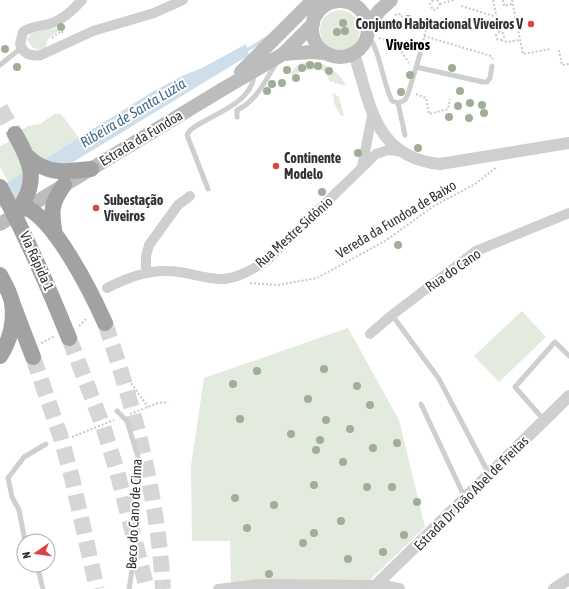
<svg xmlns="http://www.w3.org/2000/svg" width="569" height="589" viewBox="0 0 569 589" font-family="'Asap Condensed',sans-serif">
	<rect width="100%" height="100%" fill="#fff"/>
	<path fill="#e3eade" d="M320 30a20 20 0 1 1 40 0a20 20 0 1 1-40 0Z
		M 58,28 L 60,29 L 48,39 L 46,47 L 41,50 L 33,48 L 27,39 L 32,33 Z
		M 314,62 C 328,64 340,73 346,86 L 334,83 L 334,80 L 333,82 L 329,81 C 326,61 302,72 290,75 C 295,64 302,62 314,62 Z
		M 333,93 L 339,97 L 344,115 L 341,116 L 334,103 Z
		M 54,114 L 61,114 L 79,138 L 42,161 L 33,154 L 19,132 L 27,126 L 40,124 Z
		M 11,137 L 25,171 L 8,182 L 0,167 L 0,146 L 7,143 Z
		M 522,311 L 546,337 L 499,382 L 474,356 Z
		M 348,328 L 399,420 L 425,527 L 370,580 L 231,583 L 230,541 L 192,541 L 191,466 L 204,378 Z"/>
	<path fill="#cfdeeb" d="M 246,44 L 249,55 L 75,161 L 66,165 L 42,161 L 152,92 L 184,75 L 202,68 Z
		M 25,171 L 21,197 L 0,208 L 0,187 Z"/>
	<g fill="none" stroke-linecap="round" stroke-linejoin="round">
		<path stroke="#cfdeeb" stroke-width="3.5" d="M 244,52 L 268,37"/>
		<path stroke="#d6d6d6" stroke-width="16" stroke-dasharray="16 8" stroke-linecap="butt" d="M 0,108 L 15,134
			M 105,323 C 135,410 158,497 163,589
			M 69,338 L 103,426 L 117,471 L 147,589
			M 33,357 L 61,438 L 72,478 L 97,589"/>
		<path stroke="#c9c9c9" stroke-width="2" stroke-dasharray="2 2" stroke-linecap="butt" d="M 433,0 L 430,4 L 433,10 L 437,9 L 440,4
			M 437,0 L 440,4
			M 493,0 L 500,32
			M 503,0 L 504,6 L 512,4
			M 512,0 L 523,54 L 551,49
			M 440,4 L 454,0
			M 461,6 L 497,17
			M 395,14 L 396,15 L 401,14 L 404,23 L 426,29 L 422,47
			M496 36a4 4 0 1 1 8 0a4 4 0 1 1-8 0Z
			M 424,36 L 491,56 L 493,59
			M 52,38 L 61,31 L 64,34
			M 379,38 L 396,43 L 409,63
			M 501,40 L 507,42 L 520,40
			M 559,50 L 562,65 L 569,64
			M 416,94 L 426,98 L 429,114 L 448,109 L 450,99
			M 250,283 L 278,285 L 317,278 L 385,241 L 434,206 L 475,184 L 497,167
			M 79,326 L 87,318
			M 41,343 L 55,336
			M 129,380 L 148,407
			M 130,414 L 158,403 L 168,402
			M 72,437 L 114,420"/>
		<path stroke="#cfcfcf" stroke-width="5" d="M 368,35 C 381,54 382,80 392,101 L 398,103 L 405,135
			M 0,65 L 21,48
			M 416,67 L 483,82 L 487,82 L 490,78 L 492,66
			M 398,103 L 405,100 L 408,94 L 420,54
			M 237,117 L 237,110 C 258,100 265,80 277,62
			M 208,189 L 187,135 C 189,129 196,126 201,123 C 221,111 253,100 254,74
			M 392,315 L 439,379 L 489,474
			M 421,404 L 465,498
			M 117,411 L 127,421 L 138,457 L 133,564 L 129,589
			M 544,420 L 515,387 L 555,342 L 569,356
			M 25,541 L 19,510 L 12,497 L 8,478 L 24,457 L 46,444
			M 34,565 L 39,573 L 43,589"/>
		<path stroke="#cfcfcf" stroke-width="10" d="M 82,0 C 74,9 64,19 52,23 C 42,27 32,25 23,32 L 20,44 C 23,54 31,57 41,55 L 93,31 L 154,13 L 183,0
			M 362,167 L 372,116
			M 146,272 L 146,256 L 149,245 L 178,205 L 190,196
			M 107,288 C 126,278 146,270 169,271 C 186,271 203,279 221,279 C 237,279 253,269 266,261 L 376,154 L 388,150 L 404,152
			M 370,334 L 392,315 L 476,251 L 569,213
			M 218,589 L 259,584 L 377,585"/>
		<path stroke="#cfcfcf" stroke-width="12" d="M 354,54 C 371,105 374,157 440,164 L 569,143
			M 377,585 L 399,589
			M 372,589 L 569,396
			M 554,589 L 569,579"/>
		<path stroke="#bcbcbc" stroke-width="14" d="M312 29a28 28 0 1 1 56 0a28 28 0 1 1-56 0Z
			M 368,26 L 379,11 L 391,0
			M 283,54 L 311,52 L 325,53
			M 241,72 L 313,0
			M 0,224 L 223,89 L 283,54 L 313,24"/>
		<path stroke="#a2a2a2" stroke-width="16" d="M 15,134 C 32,164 39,182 17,212
			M 28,157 C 47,175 66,172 91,169
			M 25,207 C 55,219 92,294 105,323
			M 55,235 C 51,213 50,204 64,185
			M 0,275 C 4,283 11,294 12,303 C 15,321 10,341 0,356"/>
		<path stroke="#a2a2a2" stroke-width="16" d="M 0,187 C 26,236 48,286 69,338
			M 12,302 L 33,357"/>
	</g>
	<g fill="#9fae96">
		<circle cx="408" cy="19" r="4"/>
		<circle cx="343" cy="23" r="4"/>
		<circle cx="61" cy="27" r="4"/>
		<circle cx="345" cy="31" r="4"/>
		<circle cx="337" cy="32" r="4"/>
		<circle cx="5" cy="49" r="4"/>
		<circle cx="310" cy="65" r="4"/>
		<circle cx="318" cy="66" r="4"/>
		<circle cx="17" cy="67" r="4"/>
		<circle cx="302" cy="68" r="4"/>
		<circle cx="452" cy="68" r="4"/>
		<circle cx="287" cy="70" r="4"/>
		<circle cx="329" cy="71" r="4"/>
		<circle cx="410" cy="75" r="4"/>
		<circle cx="296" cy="78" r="4"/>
		<circle cx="282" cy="83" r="4"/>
		<circle cx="272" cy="84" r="4"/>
		<circle cx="267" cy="91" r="4"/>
		<circle cx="460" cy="91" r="4"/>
		<circle cx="401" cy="92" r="4"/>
		<circle cx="470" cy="103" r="4"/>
		<circle cx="482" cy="105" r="4"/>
		<circle cx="458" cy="106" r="4"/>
		<circle cx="484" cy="113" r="4"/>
		<circle cx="449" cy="117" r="4"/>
		<circle cx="469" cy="118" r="4"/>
		<circle cx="418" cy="148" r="4"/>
		<circle cx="358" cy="153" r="4"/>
		<circle cx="322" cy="192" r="4"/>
		<circle cx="398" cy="245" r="4"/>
		<circle cx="324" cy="369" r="4"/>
		<circle cx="257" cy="371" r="4"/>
		<circle cx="233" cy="384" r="4"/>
		<circle cx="357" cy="386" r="4"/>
		<circle cx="308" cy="399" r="4"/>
		<circle cx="370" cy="405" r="4"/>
		<circle cx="240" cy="419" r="4"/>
		<circle cx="326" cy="420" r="4"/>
		<circle cx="350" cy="429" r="4"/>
		<circle cx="291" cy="434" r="4"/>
		<circle cx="320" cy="440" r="4"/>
		<circle cx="397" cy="443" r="4"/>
		<circle cx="373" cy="448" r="4"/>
		<circle cx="316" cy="450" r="4"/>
		<circle cx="343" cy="462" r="4"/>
		<circle cx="314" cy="485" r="4"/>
		<circle cx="367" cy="487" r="4"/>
		<circle cx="392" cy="487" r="4"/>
		<circle cx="235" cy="498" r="4"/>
		<circle cx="417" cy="502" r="4"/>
		<circle cx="274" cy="505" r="4"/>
		<circle cx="341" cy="521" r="4"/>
		<circle cx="247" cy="528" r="4"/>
		<circle cx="314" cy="533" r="4"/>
		<circle cx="404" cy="535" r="4"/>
		<circle cx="303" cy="543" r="4"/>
		<circle cx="383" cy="552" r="4"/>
		<circle cx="348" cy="559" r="4"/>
		<circle cx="269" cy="574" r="4"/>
	</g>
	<g fill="#da4542" stroke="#fff" stroke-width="1.5">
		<circle cx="531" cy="24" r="4"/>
		<circle cx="276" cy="166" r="4"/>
		<circle cx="96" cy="208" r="4"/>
	</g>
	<g text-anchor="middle" stroke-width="4" stroke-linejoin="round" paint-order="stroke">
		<g font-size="14" font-weight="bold" fill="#323232" stroke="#fff" text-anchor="start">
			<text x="523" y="29" text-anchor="end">Conjunto Habitacional Viveiros V</text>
			<text x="284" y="163">Continente<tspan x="284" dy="16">Modelo</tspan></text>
			<text x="104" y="205">Subestação<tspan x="104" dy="16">Viveiros</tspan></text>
		</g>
		<g font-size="14" fill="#323232" stroke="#fff">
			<text transform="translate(141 138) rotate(-31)" y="5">Estrada da Fundoa</text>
			<text transform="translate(396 219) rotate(-31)" y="5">Vereda da Fundoa de Baixo</text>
			<text transform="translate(294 232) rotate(-42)" y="5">Rua Mestre Sidónio</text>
			<text transform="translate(37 261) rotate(66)" y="5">Via Rápida 1</text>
			<text transform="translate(453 270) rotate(-35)" y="5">Rua do Cano</text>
			<text transform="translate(471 493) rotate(-45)" y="5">Estrada Dr João Abel de Freitas</text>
			<text transform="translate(134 514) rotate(-87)" y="5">Beco do Cano de Cima</text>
		</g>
		<g font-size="15" font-weight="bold" fill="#000" stroke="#fff">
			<text x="408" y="50">Viveiros</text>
		</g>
		<g font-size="15" font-style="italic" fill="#446b8f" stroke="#fff">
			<text transform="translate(133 113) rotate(-31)" y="5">Ribeira de Santa Luzia</text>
		</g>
	</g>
	<g transform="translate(36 553) rotate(257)"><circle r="19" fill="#ffffff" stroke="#adadad"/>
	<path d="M0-3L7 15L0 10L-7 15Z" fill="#da4542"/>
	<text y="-6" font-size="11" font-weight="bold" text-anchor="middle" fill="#323232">N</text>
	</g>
</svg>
